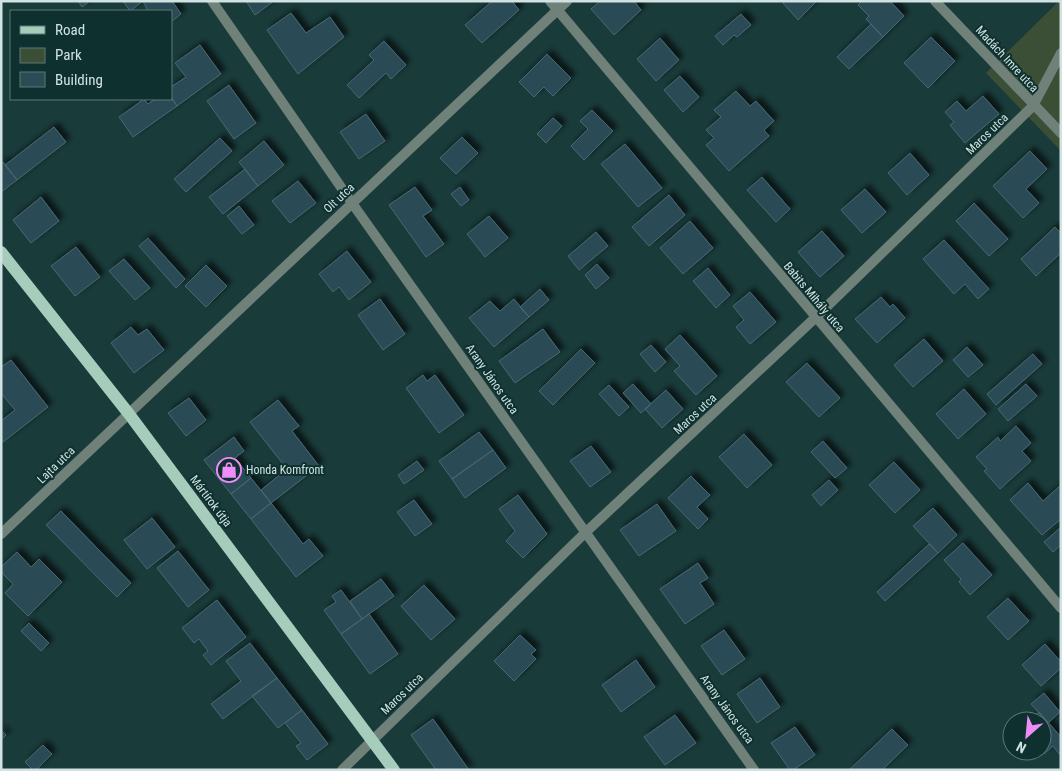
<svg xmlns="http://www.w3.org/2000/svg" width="1062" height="771" viewBox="0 0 1062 771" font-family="'Roboto Condensed',sans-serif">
	<defs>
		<filter id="shadow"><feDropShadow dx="4.5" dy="-4.5" stdDeviation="2.5" flood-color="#0009"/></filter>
	</defs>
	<rect width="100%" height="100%" fill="#193b3a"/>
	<path fill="#3b4e36" d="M 1059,1 L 1061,1 L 1061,151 L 986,73 Z"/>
	<path fill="#2c4c55" stroke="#486872" filter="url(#shadow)" d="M 78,1 L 90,1 L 82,7 Z
		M 123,1 L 143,1 L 130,11 Z
		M 143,1 L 172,1 L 181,14 L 171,22 L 171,11 L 148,11 Z
		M 246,1 L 274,1 L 255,15 Z
		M 492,1 L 512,1 L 519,10 L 482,43 L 465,25 Z
		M 600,1 L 634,1 L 641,10 L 614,35 L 591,9 Z
		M 785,1 L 817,1 L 798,20 L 783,3 Z
		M 862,1 L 890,1 L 904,16 L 883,37 L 866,19 L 869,16 L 858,5 Z
		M 291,13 L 306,33 L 330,17 L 344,37 L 298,74 L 267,30 Z
		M 741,14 L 751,25 L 737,37 L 734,35 L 723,45 L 715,36 Z
		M 871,24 L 883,37 L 849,69 L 837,57 Z
		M 931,37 L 955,61 L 928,88 L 904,63 Z
		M 660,38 L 679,60 L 656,81 L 637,59 Z
		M 384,41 L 406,65 L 391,79 L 386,73 L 359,98 L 347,85 L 374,60 L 369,55 Z
		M 200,45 L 221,74 L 177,106 L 171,97 L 171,87 L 186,77 L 175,63 Z
		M 547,54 L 571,78 L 553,96 L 544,87 L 534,97 L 519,82 Z
		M 680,76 L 699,97 L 683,112 L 664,90 Z
		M 229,85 L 256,123 L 234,139 L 207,101 Z
		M 736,91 L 750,106 L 756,101 L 774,121 L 764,130 L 769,136 L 729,171 L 706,145 L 714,138 L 706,130 L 721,117 L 714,110 Z
		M 983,96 L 999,114 L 965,143 L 950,125 L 954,122 L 945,112 L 957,101 L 966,111 Z
		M 171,97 L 177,106 L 133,137 L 119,117 L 144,99 L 148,104 L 155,99 Z
		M 592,110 L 613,131 L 584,160 L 571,146 L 588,129 L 580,121 Z
		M 366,114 L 385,141 L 359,159 L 340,132 Z
		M 553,118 L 562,126 L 546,143 L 537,134 Z
		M 54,127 L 66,142 L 17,180 L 5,165 Z
		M 462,137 L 478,153 L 456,174 L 440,158 Z
		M 220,138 L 232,151 L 186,192 L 174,179 Z
		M 264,141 L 284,165 L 258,186 L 239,162 Z
		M 625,144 L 662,188 L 638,207 L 601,164 Z
		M 1030,151 L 1047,169 L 1026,189 L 1039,203 L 1023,218 L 993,186 Z
		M 910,153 L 929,175 L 907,195 L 888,173 Z
		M 3,162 L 17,180 L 1,192 L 1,163 Z
		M 245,169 L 258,186 L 223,214 L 209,197 Z
		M 762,177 L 790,209 L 776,222 L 747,190 Z
		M 298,181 L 316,203 L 290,223 L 272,201 Z
		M 415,187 L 432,210 L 423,216 L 444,244 L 426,257 L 389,205 Z
		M 460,187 L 469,200 L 461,206 L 451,194 Z
		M 865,189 L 886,212 L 862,233 L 841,210 Z
		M 669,195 L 685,215 L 649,246 L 632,227 Z
		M 41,197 L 59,221 L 31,243 L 13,220 Z
		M 974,203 L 1008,239 L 989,256 L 956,221 Z
		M 239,206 L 254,225 L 242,234 L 227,216 Z
		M 489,216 L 508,238 L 485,257 L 467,234 Z
		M 690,221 L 713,248 L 683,274 L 660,248 Z
		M 1055,227 L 1061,233 L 1061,253 L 1036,276 L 1021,259 Z
		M 822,231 L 844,256 L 820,277 L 798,252 Z
		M 596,232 L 608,246 L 579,270 L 568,256 Z
		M 148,238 L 185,279 L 176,288 L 139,246 Z
		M 944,240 L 989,289 L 978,299 L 965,284 L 954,294 L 923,259 Z
		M 76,247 L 100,277 L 75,296 L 51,266 Z
		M 347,251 L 371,282 L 349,300 L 339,287 L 333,292 L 319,274 Z
		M 124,259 L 150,288 L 135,300 L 109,271 Z
		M 597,264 L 609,278 L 596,289 L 585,275 Z
		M 206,265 L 227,286 L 206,307 L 185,286 Z
		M 708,268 L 730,295 L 716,308 L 693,281 Z
		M 540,289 L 549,300 L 529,317 L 520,307 Z
		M 750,292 L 776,322 L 750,344 L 736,327 L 744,320 L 733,306 Z
		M 881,297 L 890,307 L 893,304 L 905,318 L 877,343 L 855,319 Z
		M 380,299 L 405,334 L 383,350 L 358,315 Z
		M 514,299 L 529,317 L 494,347 L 469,318 L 490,301 L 500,311 Z
		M 131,327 L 138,335 L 147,329 L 164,350 L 134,373 L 111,343 Z
		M 543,329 L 560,352 L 515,383 L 499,361 Z
		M 680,335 L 717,376 L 696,395 L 674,371 L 680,366 L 665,349 Z
		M 924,339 L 943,361 L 913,387 L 894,365 Z
		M 651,345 L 666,362 L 655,372 L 640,354 Z
		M 967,347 L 983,365 L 968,377 L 953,360 Z
		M 581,349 L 595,363 L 553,405 L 539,391 Z
		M 1033,354 L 1042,364 L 996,405 L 987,394 Z
		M 11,360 L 48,407 L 3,442 L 1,439 L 1,421 L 15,410 L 1,393 L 1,367 Z
		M 807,363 L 840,398 L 819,417 L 786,382 Z
		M 423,375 L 427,381 L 435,375 L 464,415 L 439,433 L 406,388 Z
		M 633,384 L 651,404 L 641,413 L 623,393 Z
		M 1026,384 L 1037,396 L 1008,421 L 998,409 Z
		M 609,385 L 629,407 L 619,416 L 599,394 Z
		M 964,389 L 986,414 L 958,439 L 936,414 Z
		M 666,390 L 683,409 L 662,428 L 645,409 Z
		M 189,398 L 206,420 L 186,436 L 168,413 Z
		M 278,400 L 299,426 L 292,431 L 319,466 L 271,503 L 261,490 L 287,469 L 250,422 Z
		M 1016,426 L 1031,443 L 1022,451 L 1031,461 L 1000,489 L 984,471 L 987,469 L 976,457 L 998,437 L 1000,441 Z
		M 479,432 L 493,450 L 452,479 L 439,461 Z
		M 744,434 L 772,465 L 747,488 L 719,457 Z
		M 234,437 L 244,451 L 235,458 L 251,478 L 231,494 L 204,460 Z
		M 823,441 L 847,468 L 835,478 L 811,452 Z
		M 591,446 L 611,472 L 590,487 L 570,461 Z
		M 493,450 L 506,468 L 465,498 L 452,479 Z
		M 417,461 L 424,470 L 404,484 L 398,475 Z
		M 894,462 L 920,490 L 895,513 L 869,485 Z
		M 691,476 L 710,495 L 697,507 L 708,519 L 698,529 L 668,498 Z
		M 251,478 L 271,503 L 251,519 L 231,494 Z
		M 829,480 L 838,490 L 821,506 L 812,495 Z
		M 1028,483 L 1043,501 L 1061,485 L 1061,519 L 1042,535 L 1010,500 Z
		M 518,495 L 547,534 L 523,558 L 506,541 L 515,531 L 499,509 Z
		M 414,500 L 432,524 L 415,536 L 397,512 Z
		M 271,503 L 303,544 L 309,539 L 323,556 L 296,577 L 251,519 Z
		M 657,504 L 676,531 L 639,556 L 620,530 Z
		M 933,508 L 957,535 L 938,553 L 913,526 Z
		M 61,511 L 131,583 L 117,597 L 46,525 Z
		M 152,518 L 175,547 L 147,569 L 124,540 Z
		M 1061,527 L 1061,545 L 1053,552 L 1044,542 Z
		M 963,543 L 992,575 L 970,595 L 959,582 L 961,579 L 944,560 Z
		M 929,544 L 938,553 L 885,601 L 877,592 Z
		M 178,551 L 209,590 L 188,607 L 157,568 Z
		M 17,552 L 31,567 L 39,559 L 62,582 L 28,616 L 5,593 L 13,584 L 1,572 L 1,567 Z
		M 698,563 L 708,578 L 700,583 L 714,604 L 685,624 L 660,589 Z
		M 381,579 L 394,596 L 362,619 L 350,601 Z
		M 424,585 L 455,619 L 431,640 L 401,606 Z
		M 341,590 L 362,619 L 341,634 L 324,610 L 336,602 L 332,596 Z
		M 1008,598 L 1029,621 L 1008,640 L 987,617 Z
		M 217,600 L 246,637 L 211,665 L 203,655 L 208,651 L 199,639 L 194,643 L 182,628 Z
		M 369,614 L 398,654 L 370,674 L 341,634 Z
		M 29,623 L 49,643 L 41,651 L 21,631 Z
		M 724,630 L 745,659 L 722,675 L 701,646 Z
		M 520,635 L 536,650 L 531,654 L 536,659 L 514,681 L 494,661 Z
		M 250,643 L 277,678 L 223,719 L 211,704 L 241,681 L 226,661 Z
		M 1045,644 L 1061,662 L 1061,668 L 1041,686 L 1022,665 Z
		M 636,660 L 655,687 L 621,712 L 602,685 Z
		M 277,678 L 302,710 L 278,728 L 252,696 Z
		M 760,678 L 780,707 L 757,723 L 737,694 Z
		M 1044,693 L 1060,712 L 1048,723 L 1031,704 Z
		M 302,710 L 328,744 L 307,760 L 296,746 L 301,743 L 285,723 Z
		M 1039,712 L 1061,737 L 1061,756 L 1053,746 L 1044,754 L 1042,751 L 1042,721 L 1029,721 Z
		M 675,715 L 696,743 L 665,765 L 644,737 Z
		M 433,719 L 469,770 L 436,770 L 411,735 Z
		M 795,727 L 815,755 L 793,770 L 790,770 L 771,743 Z
		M 892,729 L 908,745 L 882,770 L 849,770 Z
		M 1,730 L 6,735 L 1,740 Z
		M 43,745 L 52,754 L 36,770 L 33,770 L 25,762 Z"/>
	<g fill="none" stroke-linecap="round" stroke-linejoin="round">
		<path stroke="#6f8178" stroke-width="10" d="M 212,1 L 352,203 L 754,770
			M 550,1 L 1061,608
			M 935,1 L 1061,133
			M 1,534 L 567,1
			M 342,770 L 585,533 L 815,318 L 1033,106 L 1061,53"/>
		<path stroke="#a6ccbb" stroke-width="12" d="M 1,252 L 129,414 L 394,770"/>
	</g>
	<defs>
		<symbol id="shop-ring" viewBox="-11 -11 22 22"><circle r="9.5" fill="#0e3130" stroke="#ee8cf8" stroke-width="1.5"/><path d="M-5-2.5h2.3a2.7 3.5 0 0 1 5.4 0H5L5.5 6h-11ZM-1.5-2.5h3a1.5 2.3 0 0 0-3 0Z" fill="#ee8cf8"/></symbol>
	</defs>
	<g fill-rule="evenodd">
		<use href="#shop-ring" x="215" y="456" width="28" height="28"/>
	</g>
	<g text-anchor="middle" stroke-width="4" stroke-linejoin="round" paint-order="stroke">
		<g font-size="12" fill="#d0e3e2" stroke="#0e3130">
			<text transform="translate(1007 59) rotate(47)" y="4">Madách Imre utca</text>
			<text transform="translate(987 134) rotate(-44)" y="4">Maros utca</text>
			<text transform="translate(339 198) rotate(-43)" y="4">Olt utca</text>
			<text transform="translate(814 297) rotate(50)" y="4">Babits Mihály utca</text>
			<text transform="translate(492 379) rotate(55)" y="4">Arany János utca</text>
			<text transform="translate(695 414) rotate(-43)" y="4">Maros utca</text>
			<text transform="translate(56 465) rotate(-44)" y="4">Lajta utca</text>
			<text transform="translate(211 501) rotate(53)" y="4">Mártírok útja</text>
			<text transform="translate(402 694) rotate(-44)" y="4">Maros utca</text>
			<text transform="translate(727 709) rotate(54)" y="4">Arany János utca</text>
		</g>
		<g font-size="12" fill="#d0e3e2" stroke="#0e3130" text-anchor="start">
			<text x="246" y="474">Honda Komfront</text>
		</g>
	</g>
	<rect width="1062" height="771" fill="none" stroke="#d0e3e2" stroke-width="5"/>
	<rect x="10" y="10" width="162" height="90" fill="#0e3130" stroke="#5c7877"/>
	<rect x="20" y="26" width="25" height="8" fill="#a6ccbb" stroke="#5c7877"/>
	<text x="55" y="35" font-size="15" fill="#d0e3e2">Road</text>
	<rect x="20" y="48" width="25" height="15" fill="#3b4e36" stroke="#5c7877"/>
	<text x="55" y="60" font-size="15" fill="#d0e3e2">Park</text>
	<rect x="20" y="72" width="25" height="15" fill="#2c4c55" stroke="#5c7877"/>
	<text x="55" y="85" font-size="15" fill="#d0e3e2">Building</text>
	<g transform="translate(1027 736) rotate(207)"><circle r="24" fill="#0e3130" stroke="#5c7877"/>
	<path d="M0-4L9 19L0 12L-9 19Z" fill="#ee8cf8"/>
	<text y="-8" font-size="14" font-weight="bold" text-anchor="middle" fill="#d0e3e2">N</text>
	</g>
</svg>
